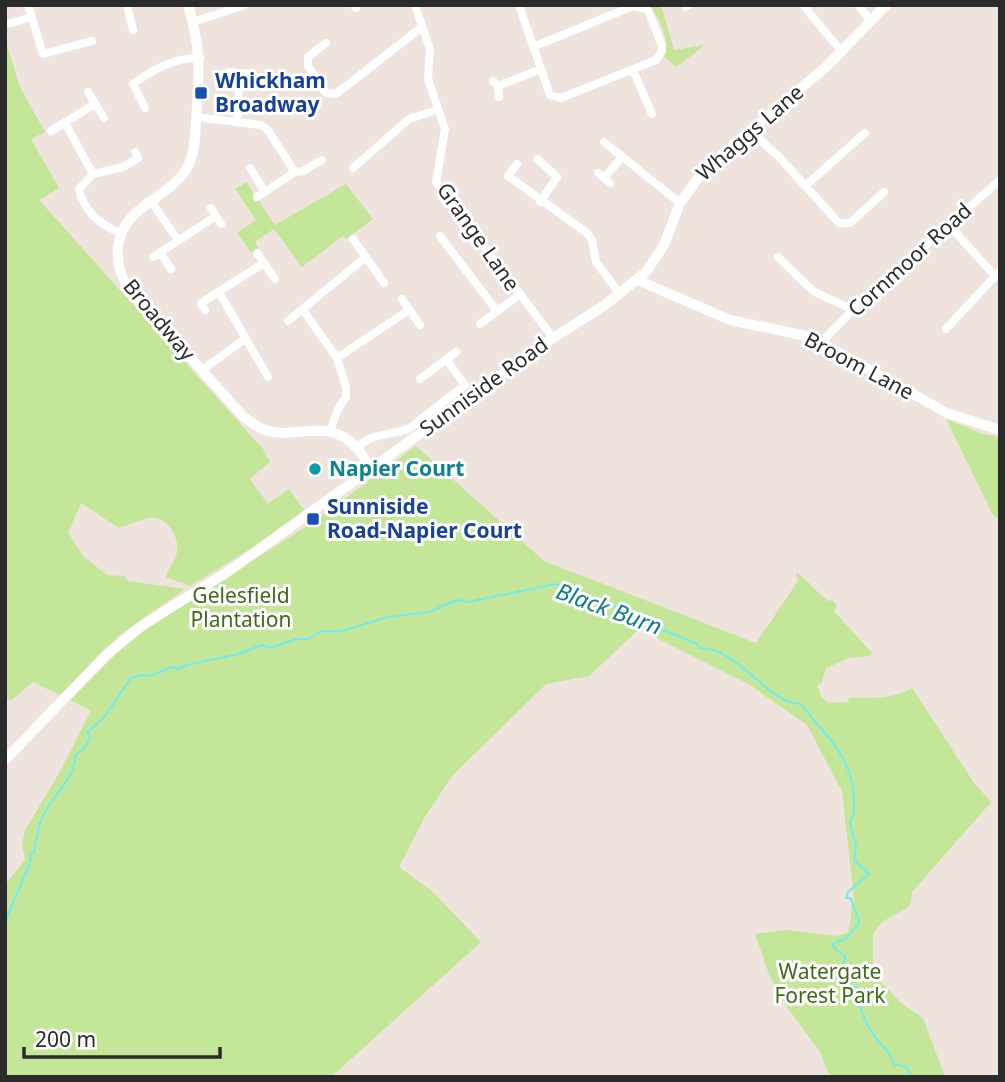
<svg xmlns="http://www.w3.org/2000/svg" width="1005" height="1082" viewBox="0 0 1005 1082" font-family="'Noto Sans',sans-serif">
	<rect width="100%" height="100%" fill="#eee3dd"/>
	<path fill="#c4e698" d="M 649,5 L 661,5 L 674,50 L 705,45 L 676,67 L 664,57 C 671,41 660,18 649,5 Z
		M 5,39 L 20,87 L 45,132 L 31,139 L 59,188 L 39,200 L 263,449 L 270,462 L 250,479 L 268,504 L 289,489 L 304,510 L 255,546 L 190,586 L 166,577 C 168,568 175,562 177,552 C 180,538 167,516 151,518 C 141,519 129,525 119,528 L 81,503 L 68,533 L 84,557 L 107,575 L 124,576 L 128,581 L 185,589 L 121,634 L 60,695 L 33,682 L 10,701 L 5,695 Z
		M 246,182 L 275,225 L 346,184 L 373,219 L 346,239 L 343,236 L 302,267 L 274,229 L 255,242 L 259,249 L 252,254 L 237,233 L 256,220 L 235,189 Z
		M 946,419 L 983,434 L 1000,437 L 1000,521 L 993,515 Z
		M 416,446 L 544,561 L 756,643 L 798,581 L 796,572 C 808,580 816,592 828,601 L 832,600 L 837,605 L 834,611 L 872,653 L 869,656 L 849,658 L 826,668 L 822,682 L 817,686 L 822,698 L 829,703 L 848,702 L 849,698 C 872,697 892,700 912,688 L 974,783 L 991,802 L 912,892 L 910,906 L 882,922 L 873,933 L 873,963 L 881,982 L 901,1003 L 923,1018 L 945,1077 L 830,1077 L 820,1052 L 787,1007 L 770,977 L 755,934 L 786,930 L 836,936 L 847,933 C 853,922 849,911 854,899 L 842,791 L 807,725 L 750,685 L 639,629 L 589,676 L 546,684 L 452,776 L 424,818 L 399,867 L 432,891 L 481,942 L 331,1077 L 5,1077 L 5,885 L 25,860 L 22,845 L 25,830 L 58,775 L 91,711 L 70,700 L 124,646 L 142,631 L 312,523 Z"/>
	<g fill="none" stroke-linecap="round" stroke-linejoin="round">
		<path stroke="#6dedf3" stroke-width="2" d="M 5,922 L 31,860 L 30,855 L 34,852 C 36,840 38,826 44,814 C 53,795 75,779 75,756 L 85,747 L 90,738 L 88,731 L 102,720 L 131,678 L 142,675 L 150,676 L 172,667 L 179,669 L 187,665 L 239,654 L 262,645 L 271,648 L 296,639 L 308,639 L 321,631 L 342,631 L 388,617 L 429,612 L 457,600 L 468,602 L 555,584 L 646,618 L 656,627 L 697,644 L 700,648 C 739,648 766,703 801,704 C 826,737 854,757 854,801 C 854,809 855,815 850,822 L 856,847 L 854,860 L 869,874 L 848,892 L 846,898 L 851,898 C 852,908 859,913 859,923 L 847,938 L 833,944 L 835,949 L 846,957 L 836,979 L 848,982 L 858,989 C 858,1006 866,1027 878,1041 C 886,1049 890,1053 894,1064 L 906,1067 L 912,1077"/>
		<path stroke="#fff" stroke-width="8" d="M 28,5 L 43,54 L 92,41
			M 127,5 L 133,30
			M 354,5 L 356,8
			M 415,5 L 430,49 L 428,79 L 445,129 L 436,182 L 553,338
			M 519,5 L 550,95 L 561,98 L 656,60 L 662,51 L 662,46 L 648,10 L 633,6 L 533,47
			M 803,5 L 842,52
			M 858,5 L 871,21
			M 686,7 L 689,5
			M 193,22 L 245,5
			M 5,23 L 12,23 L 31,17
			M 326,43 L 308,57 L 308,66 L 326,93 L 336,94 L 422,27
			M 633,70 L 652,114
			M 229,72 L 250,74
			M 493,81 L 498,86 L 499,97
			M 498,86 L 541,69
			M 88,92 L 104,118
			M 145,108 L 133,84 C 153,70 174,57 200,58
			M 196,117 L 261,125 L 267,129 L 295,172
			M 237,121 L 240,73
			M 65,123 L 93,174
			M 750,130 L 779,157 L 839,223 L 850,223 L 884,192
			M 51,131 L 95,104
			M 604,142 L 680,203
			M 537,159 L 557,177 L 540,202
			M 517,164 L 508,176 L 587,233 L 592,240 L 596,262 L 620,294
			M 250,168 L 265,192
			M 353,168 L 409,119 L 437,110
			M 598,173 L 610,183
			M 604,178 L 622,157
			M 805,186 L 865,133
			M 257,197 L 295,172 L 303,171 L 322,160
			M 150,200 L 178,240
			M 211,208 L 221,224
			M 949,225 L 995,276
			M 121,233 C 100,225 84,212 79,189 L 93,174 L 123,167 L 138,158 L 135,152
			M 440,236 L 497,311
			M 353,239 L 384,283
			M 160,252 L 171,269
			M 257,253 L 275,279
			M 153,257 L 216,216
			M 778,257 L 813,291 L 853,310
			M 219,292 L 268,377
			M 402,299 L 420,325
			M 205,310 L 201,303 L 264,263
			M 303,310 L 337,358 L 346,387 L 346,397 L 338,409 L 330,431
			M 288,321 L 366,257
			M 480,324 L 519,295
			M 946,329 L 1000,271
			M 824,343 L 827,336 L 853,310 L 1000,180
			M 337,358 L 409,310
			M 201,371 L 246,338
			M 420,379 L 456,352
			M 357,448 C 373,431 390,437 410,428 L 465,385 L 446,359"/>
		<path stroke="#fff" stroke-width="10" d="M 188,5 C 202,51 199,75 196,122 C 195,135 195,151 189,164 C 173,199 123,203 118,247 C 116,264 121,278 131,292 L 243,416 C 249,421 255,426 262,429 C 292,441 324,418 352,443 C 360,450 365,460 372,469
			M 639,278 L 642,282 L 730,320 L 811,337 L 947,413 L 1000,430
			M 5,760 L 106,655 L 143,625 L 229,571 L 553,338 L 605,305 L 646,272 L 664,245 L 680,203 L 705,169 L 827,66 L 886,5"/>
	</g>
	<g fill="#1a4fb4" stroke="#fff" stroke-width="2.5">
		<rect x="194" y="86" width="14" height="14" rx="3.5"/>
		<rect x="306" y="512" width="14" height="14" rx="3.5"/>
	</g>
	<circle fill="#0f9aa8" stroke="#fff" stroke-width="2.5" cx="315" cy="469" r="7"/>
	<g text-anchor="middle" stroke-width="6" stroke-linejoin="round" paint-order="stroke">
		<g font-size="21" font-weight="bold" fill="#164399" stroke="#fff" text-anchor="start">
			<text x="215" y="88">Whickham<tspan x="215" dy="24">Broadway</tspan></text>
			<text x="327" y="514">Sunniside<tspan x="327" dy="24">Road-Napier Court</tspan></text>
		</g>
		<g font-size="21" fill="#2b2b2b" stroke="#fff">
			<text transform="translate(750 133) rotate(-41)" y="7">Whaggs Lane</text>
			<text transform="translate(478 237) rotate(55)" y="7">Grange Lane</text>
			<text transform="translate(910 260) rotate(-42)" y="7">Cornmoor Road</text>
			<text transform="translate(159 320) rotate(50)" y="7">Broadway</text>
			<text transform="translate(859 366) rotate(28)" y="7">Broom Lane</text>
			<text transform="translate(484 387) rotate(-36)" y="7">Sunniside Road</text>
		</g>
		<g font-size="21" font-weight="bold" fill="#0d838f" stroke="#fff" text-anchor="start">
			<text x="329" y="476">Napier Court</text>
		</g>
		<g font-size="21" fill="#3c6c18" stroke="#fff">
			<text x="241" y="603">Gelesfield<tspan x="241" dy="24">Plantation</tspan></text>
			<text x="830" y="979">Watergate<tspan x="830" dy="24">Forest Park</tspan></text>
		</g>
		<g font-size="23" font-style="italic" fill="#0a7d8c" stroke="#fff">
			<text transform="translate(609 609) rotate(20)" y="8">Black Burn</text>
		</g>
	</g>
	<rect width="1005" height="1082" fill="none" stroke="#2b2b2b" stroke-width="14"/>
	<path d="M24 1047v10h196v-10" fill="none" stroke="#2b2b2b" stroke-width="3.5"/>
	<text x="35" y="1047" font-size="21" fill="#2b2b2b" stroke="#ffffff" stroke-width="5" paint-order="stroke">200 m</text>
</svg>
